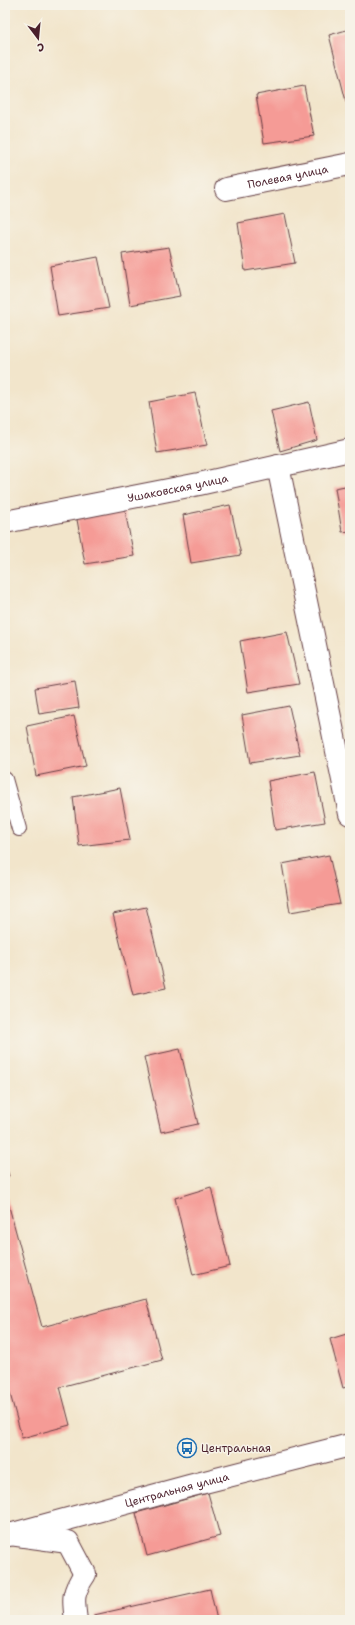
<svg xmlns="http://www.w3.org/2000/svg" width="355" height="1625" viewBox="0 0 355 1625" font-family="'Shantell Sans',sans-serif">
	<rect width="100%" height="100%" fill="#f7f3e8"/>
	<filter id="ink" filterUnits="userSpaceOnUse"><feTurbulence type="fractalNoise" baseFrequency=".025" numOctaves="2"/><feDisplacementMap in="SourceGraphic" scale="8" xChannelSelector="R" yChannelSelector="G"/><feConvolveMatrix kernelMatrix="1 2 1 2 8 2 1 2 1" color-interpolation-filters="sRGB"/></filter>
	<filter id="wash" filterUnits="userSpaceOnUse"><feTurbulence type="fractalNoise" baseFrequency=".012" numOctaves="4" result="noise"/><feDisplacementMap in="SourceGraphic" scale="16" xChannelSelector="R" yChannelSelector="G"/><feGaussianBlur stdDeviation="0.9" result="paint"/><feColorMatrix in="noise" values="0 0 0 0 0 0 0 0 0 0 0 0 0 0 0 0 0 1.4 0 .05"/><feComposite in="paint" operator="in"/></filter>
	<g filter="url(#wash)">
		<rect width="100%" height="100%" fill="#f2e5cb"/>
		<g id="blocks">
			<path fill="#f59b96" d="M 350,29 L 350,113 L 349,113 L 329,35 Z
				M 304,86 L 314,136 L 264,143 L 256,95 Z
				M 285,214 L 295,263 L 245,271 L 238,223 Z
				M 169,247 L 180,296 L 130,305 L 122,254 Z
				M 98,257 L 109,308 L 58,316 L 50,266 Z
				M 195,393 L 207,445 L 157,453 L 149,402 Z
				M 309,402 L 317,440 L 280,451 L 271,411 Z
				M 350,485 L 350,531 L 342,532 L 335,488 Z
				M 230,505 L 241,555 L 191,563 L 183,515 Z
				M 124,506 L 134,556 L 85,564 L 76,514 Z
				M 287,632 L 299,684 L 248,692 L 240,641 Z
				M 75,681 L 79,708 L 39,714 L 35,688 Z
				M 289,706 L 300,755 L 250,763 L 242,715 Z
				M 74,716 L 86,766 L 36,776 L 27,726 Z
				M 315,772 L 325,822 L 275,830 L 268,781 Z
				M 120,788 L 130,840 L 79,846 L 73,797 Z
				M 329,855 L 340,904 L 290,912 L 282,864 Z
				M 146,907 L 166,988 L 133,995 L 113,914 Z
				M 180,1049 L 198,1124 L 161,1132 L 144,1057 Z
				M 5,1163 L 9,1176 L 5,1177 Z
				M 211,1187 L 230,1266 L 193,1275 L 175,1198 Z
				M 5,1192 L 42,1327 L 146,1299 L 162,1360 L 60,1387 L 70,1425 L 22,1438 L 5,1375 Z
				M 350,1333 L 350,1386 L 343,1388 L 330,1339 Z
				M 208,1493 L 220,1536 L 147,1556 L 136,1513 Z
				M 210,1589 L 217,1620 L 95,1620 L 94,1615 Z"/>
		</g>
	</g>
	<g filter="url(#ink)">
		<use href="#blocks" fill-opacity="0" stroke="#633d43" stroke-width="1"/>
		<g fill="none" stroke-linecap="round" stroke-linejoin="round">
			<defs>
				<path id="service" d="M 5,779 L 19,829"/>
				<g id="minor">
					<path id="s1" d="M 226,189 L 350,164"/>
					<path d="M 278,466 L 350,814"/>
					<path id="s2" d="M 5,522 L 199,484 L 350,450"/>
					<path d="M 10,1534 L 68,1542 L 85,1574 C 72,1593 73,1599 76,1620"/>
				</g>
				<g id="tertiary">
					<path id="s3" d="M 5,1536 L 189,1486 L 350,1445"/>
				</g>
			</defs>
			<use href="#service" stroke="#633d43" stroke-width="16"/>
			<use href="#minor" stroke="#633d43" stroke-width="24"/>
			<use href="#tertiary" stroke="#633d43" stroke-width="24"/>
			<use href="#service" stroke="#fff" stroke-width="14"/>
			<use href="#minor" stroke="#fff" stroke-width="22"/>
			<use href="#tertiary" stroke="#fff" stroke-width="22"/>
		</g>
	</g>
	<defs>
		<symbol id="bus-ring" viewBox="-11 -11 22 22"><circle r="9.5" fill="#f7f3e8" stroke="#1f6fb2" stroke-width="1.5"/><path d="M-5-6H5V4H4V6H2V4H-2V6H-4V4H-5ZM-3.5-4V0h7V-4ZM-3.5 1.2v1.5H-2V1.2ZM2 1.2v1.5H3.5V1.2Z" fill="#1f6fb2"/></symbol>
	</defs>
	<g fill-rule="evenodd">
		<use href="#bus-ring" x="176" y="1437" width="22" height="22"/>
	</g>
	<g text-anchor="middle" stroke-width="3" stroke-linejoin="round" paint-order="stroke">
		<g font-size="11" fill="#4a1f2b" stroke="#f7f3e8">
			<text dy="4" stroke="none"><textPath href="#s1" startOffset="63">Полевая улица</textPath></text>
			<text dy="4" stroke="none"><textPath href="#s2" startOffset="176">Ушаковская улица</textPath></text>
			<text dy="4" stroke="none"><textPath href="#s3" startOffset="178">Центральная улица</textPath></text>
		</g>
		<g font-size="11" fill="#4a1f2b" stroke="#f7f3e8" text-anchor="start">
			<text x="201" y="1452">Центральная</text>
		</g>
	</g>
	<rect width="355" height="1625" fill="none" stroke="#f7f3e8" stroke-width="20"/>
	<g transform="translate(38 38) rotate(164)" stroke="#f7f3e8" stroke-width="3" paint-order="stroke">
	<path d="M0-3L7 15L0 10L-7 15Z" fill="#4a1f2b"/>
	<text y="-6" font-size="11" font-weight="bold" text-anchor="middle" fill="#4a1f2b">С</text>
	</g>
</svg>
